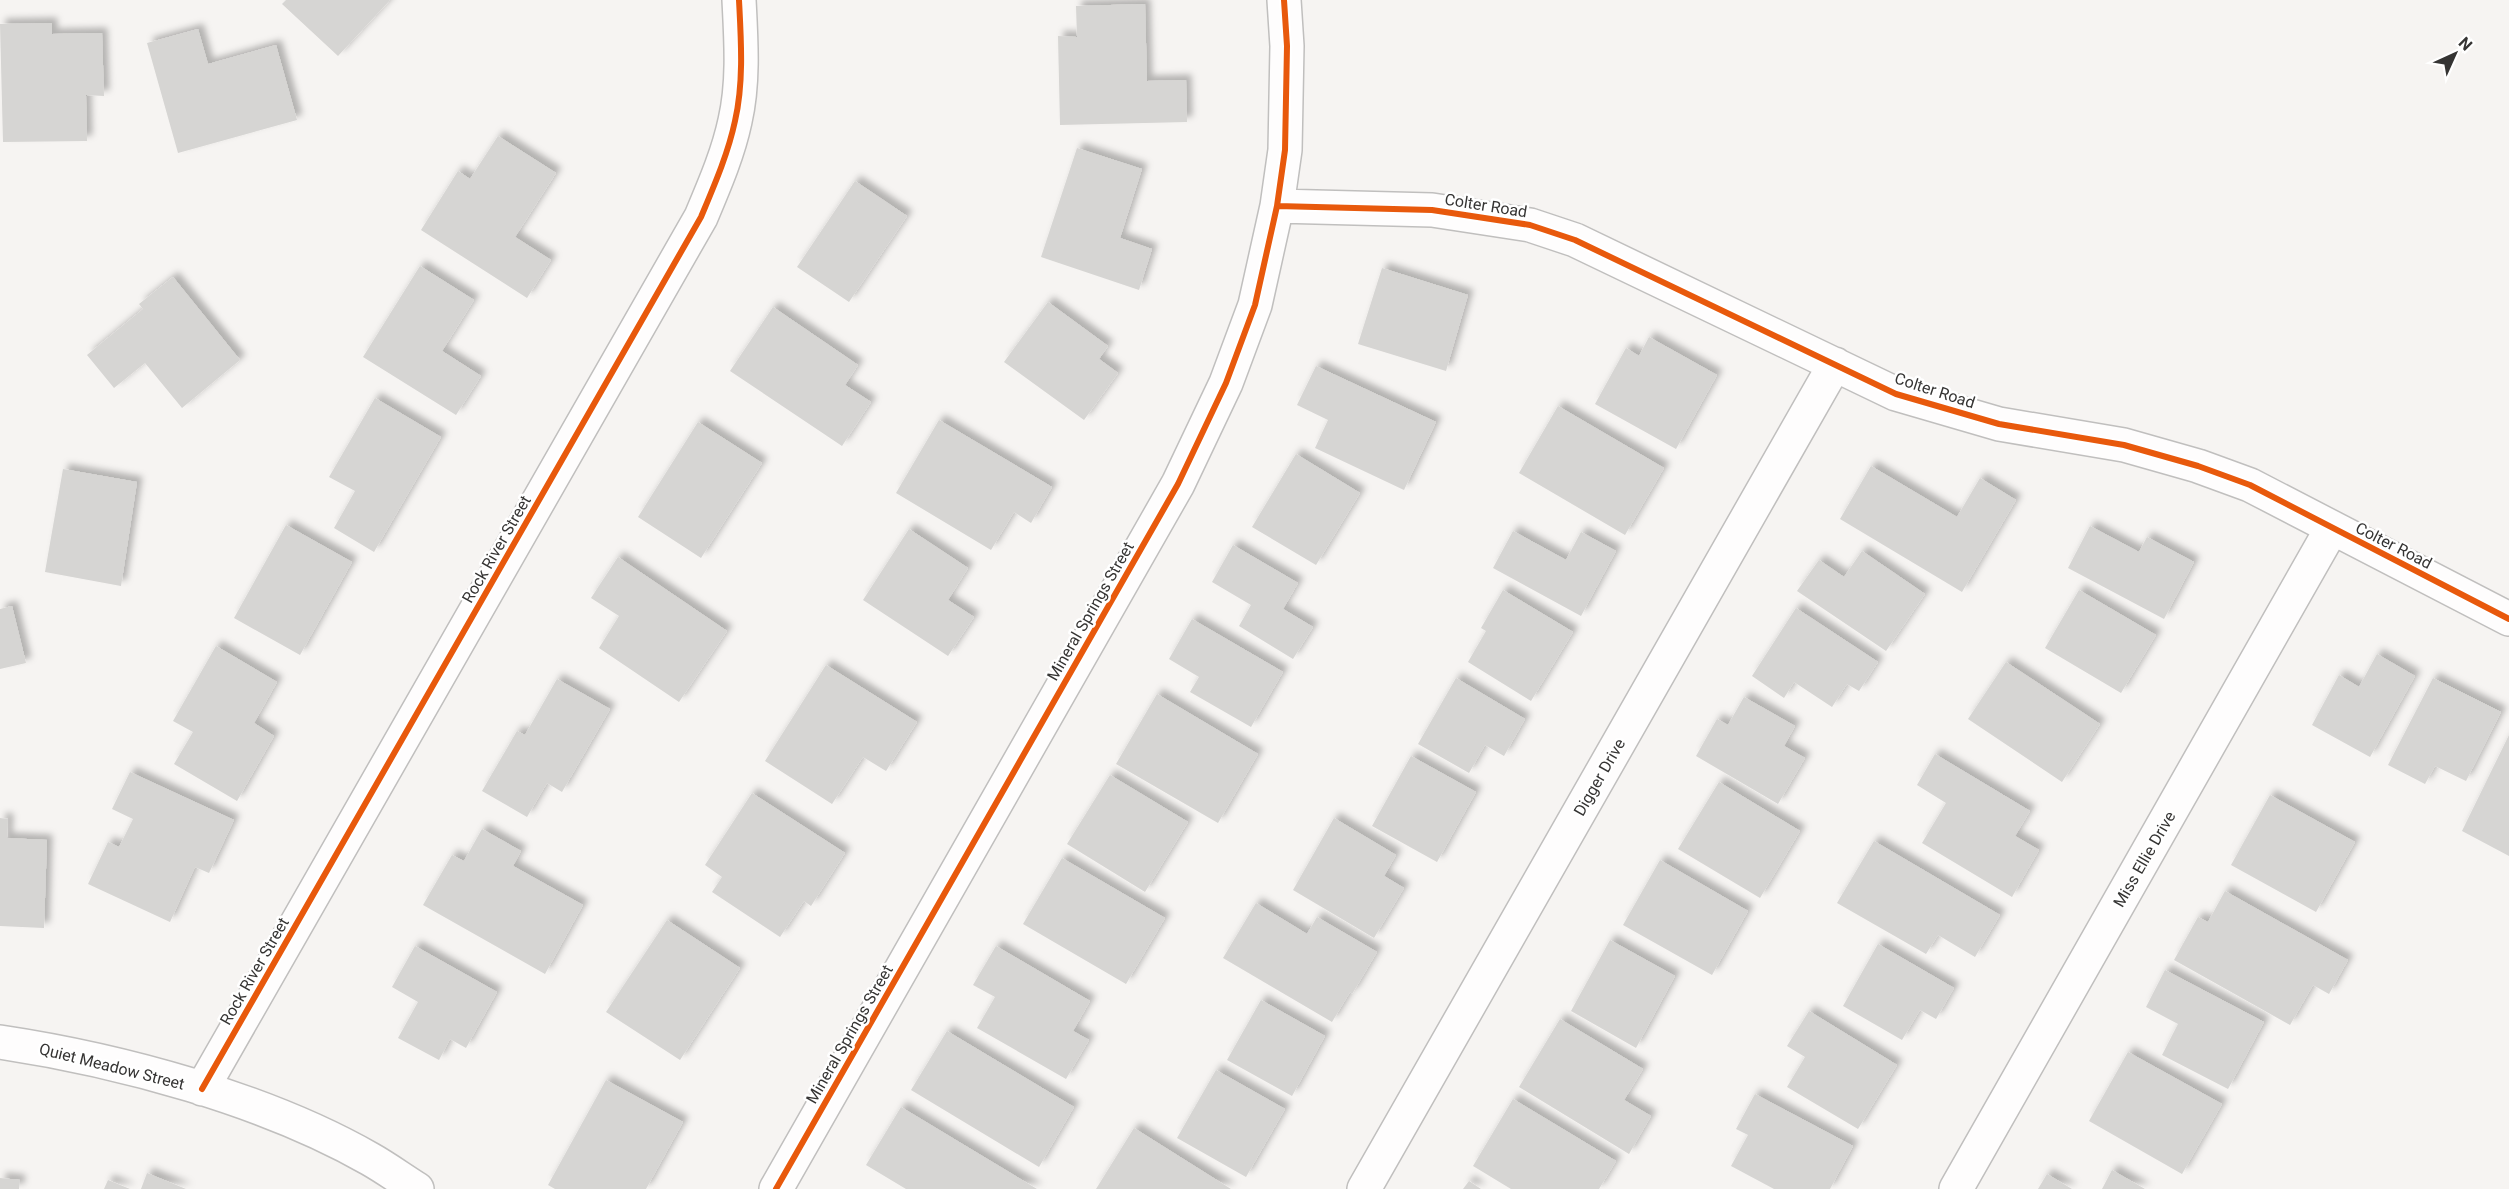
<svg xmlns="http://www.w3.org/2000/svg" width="2509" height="1189" viewBox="0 0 2509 1189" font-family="Roboto,sans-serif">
	<defs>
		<filter id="shadow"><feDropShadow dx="5.5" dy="-5.5" stdDeviation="3" flood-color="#0004"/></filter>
	</defs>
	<rect width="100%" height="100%" fill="#f6f4f2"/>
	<path fill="#d6d5d3" filter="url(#shadow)" d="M 286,0 L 390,0 L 338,56 L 282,4 Z
		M 1145,4 L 1147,81 L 1186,80 L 1187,122 L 1060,125 L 1058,36 L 1077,37 L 1076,6 Z
		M 52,23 L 52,34 L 102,33 L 104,96 L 86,95 L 87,141 L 3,142 L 0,24 Z
		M 198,29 L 208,64 L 276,45 L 297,120 L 178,153 L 147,43 Z
		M 498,136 L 556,173 L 515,237 L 551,260 L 527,298 L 421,230 L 458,171 L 470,179 Z
		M 1077,148 L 1142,169 L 1120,238 L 1152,249 L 1139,290 L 1041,257 Z
		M 855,181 L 907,216 L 849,302 L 797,267 Z
		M 420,266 L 474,300 L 442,351 L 481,376 L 456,415 L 363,357 Z
		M 1382,268 L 1468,295 L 1446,371 L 1358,344 Z
		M 173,277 L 240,360 L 182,408 L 145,363 L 114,388 L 87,355 L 143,309 L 139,304 Z
		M 1048,302 L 1108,346 L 1099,359 L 1118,373 L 1084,420 L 1004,362 Z
		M 773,307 L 858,365 L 845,385 L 871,402 L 842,446 L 730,371 Z
		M 1649,337 L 1717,375 L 1676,449 L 1595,404 L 1626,348 L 1639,356 Z
		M 1316,366 L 1436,422 L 1404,490 L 1315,448 L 1328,420 L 1297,405 Z
		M 375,398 L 441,437 L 374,552 L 334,528 L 355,491 L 329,477 Z
		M 1558,406 L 1664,468 L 1625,535 L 1519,473 Z
		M 939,420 L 1052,487 L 1031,523 L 1014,512 L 991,550 L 896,493 Z
		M 698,422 L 762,463 L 701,558 L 638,517 Z
		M 1296,454 L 1360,493 L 1316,565 L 1252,527 Z
		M 1871,466 L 1957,517 L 1980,478 L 2016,500 L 1962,592 L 1840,519 Z
		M 63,469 L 137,482 L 121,586 L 45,572 Z
		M 286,525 L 352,562 L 300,655 L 234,618 Z
		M 2090,526 L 2139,552 L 2147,537 L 2194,562 L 2164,619 L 2068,568 Z
		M 909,529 L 968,568 L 948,600 L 974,617 L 948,656 L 863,600 Z
		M 1513,531 L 1566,560 L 1581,532 L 1616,551 L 1581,616 L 1493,568 Z
		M 1233,545 L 1298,583 L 1283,609 L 1313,627 L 1293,659 L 1239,626 L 1251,605 L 1212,582 Z
		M 1862,551 L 1925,594 L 1886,651 L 1797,591 L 1819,560 L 1844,577 Z
		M 618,557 L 727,631 L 679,702 L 599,648 L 619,616 L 591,598 Z
		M 1503,590 L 1573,632 L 1531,701 L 1468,662 L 1486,631 L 1481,628 Z
		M 2079,590 L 2156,635 L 2121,693 L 2045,648 Z
		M 12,606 L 26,663 L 0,669 L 0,609 Z
		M 1796,608 L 1878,662 L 1859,691 L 1847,684 L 1832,707 L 1794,682 L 1784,698 L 1752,676 Z
		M 1192,619 L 1283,672 L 1251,727 L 1190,692 L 1199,677 L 1169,659 Z
		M 216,646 L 277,682 L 254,723 L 274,736 L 237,801 L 174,764 L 193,732 L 173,721 Z
		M 2377,654 L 2415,676 L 2370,757 L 2312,725 L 2339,675 L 2359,687 Z
		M 2006,662 L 2100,724 L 2062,782 L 1968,719 Z
		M 826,665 L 917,722 L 886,771 L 863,757 L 832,804 L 765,761 Z
		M 1456,678 L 1525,719 L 1504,756 L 1485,745 L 1469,773 L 1418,744 Z
		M 2433,678 L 2501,712 L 2466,781 L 2435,766 L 2425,784 L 2388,765 Z
		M 557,679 L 610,709 L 562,792 L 547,783 L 527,817 L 482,791 L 517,731 L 525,735 Z
		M 1157,694 L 1258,754 L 1218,823 L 1116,764 Z
		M 1744,697 L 1795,726 L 1784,746 L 1805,758 L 1778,804 L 1696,756 L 1717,719 L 1728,725 Z
		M 2509,735 L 2509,856 L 2462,831 Z
		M 1935,754 L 2030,811 L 2015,836 L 2039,850 L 2012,897 L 1922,843 L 1946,803 L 1917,785 Z
		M 1411,756 L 1476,792 L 1437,862 L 1372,826 Z
		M 130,772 L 234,820 L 209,873 L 195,867 L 170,922 L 88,884 L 108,842 L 119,847 L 133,819 L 112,809 Z
		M 1110,775 L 1188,822 L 1145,892 L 1067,844 Z
		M 1719,782 L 1800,831 L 1760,898 L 1678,849 Z
		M 752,793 L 845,853 L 811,906 L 804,901 L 780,937 L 712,892 L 722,877 L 705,865 Z
		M 2270,795 L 2355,842 L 2316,912 L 2231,865 Z
		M 0,818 L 8,819 L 7,838 L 47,840 L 44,928 L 0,926 Z
		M 1334,818 L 1396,855 L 1384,876 L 1404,888 L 1374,938 L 1293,890 Z
		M 482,829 L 521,851 L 513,866 L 583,905 L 545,974 L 423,905 L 452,855 L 464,861 Z
		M 1874,841 L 2000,915 L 1975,957 L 1938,935 L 1926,954 L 1837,903 Z
		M 1062,858 L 1165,918 L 1126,984 L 1023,924 Z
		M 1660,860 L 1748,911 L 1712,975 L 1623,925 Z
		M 2225,891 L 2348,960 L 2329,994 L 2313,985 L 2290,1025 L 2174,960 L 2198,917 L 2208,922 Z
		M 1256,903 L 1307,934 L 1317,917 L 1377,952 L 1352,994 L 1350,992 L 1332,1022 L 1223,958 Z
		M 667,920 L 740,968 L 680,1060 L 606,1012 Z
		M 1610,940 L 1675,976 L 1636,1048 L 1571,1011 Z
		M 1878,944 L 1954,988 L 1936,1019 L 1920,1010 L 1902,1040 L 1843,1006 Z
		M 415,946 L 497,992 L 466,1048 L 450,1039 L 439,1060 L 398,1038 L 418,1002 L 392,987 Z
		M 996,946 L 1090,1001 L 1073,1031 L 1089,1040 L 1066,1079 L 977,1028 L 995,997 L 973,985 Z
		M 2165,970 L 2264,1022 L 2228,1089 L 2162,1055 L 2178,1024 L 2146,1007 Z
		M 1261,1000 L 1325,1036 L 1292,1096 L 1227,1060 Z
		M 1809,1011 L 1897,1065 L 1858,1129 L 1787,1087 L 1805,1057 L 1787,1046 Z
		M 1560,1019 L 1643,1069 L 1624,1100 L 1651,1116 L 1629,1154 L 1519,1087 Z
		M 947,1031 L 1074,1107 L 1039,1167 L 911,1090 Z
		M 2128,1052 L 2222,1104 L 2182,1174 L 2089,1121 Z
		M 1216,1070 L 1285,1109 L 1246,1177 L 1177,1138 Z
		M 606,1080 L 683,1122 L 646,1189 L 555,1189 L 548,1185 Z
		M 1755,1094 L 1853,1146 L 1830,1189 L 1774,1189 L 1731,1166 L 1748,1135 L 1736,1129 Z
		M 1513,1099 L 1616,1161 L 1599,1189 L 1511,1189 L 1473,1166 Z
		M 901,1107 L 1037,1189 L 906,1189 L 866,1165 Z
		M 1134,1128 L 1231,1189 L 1096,1189 Z
		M 2112,1170 L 2145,1189 L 2102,1189 Z
		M 147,1173 L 186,1189 L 141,1189 Z
		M 2047,1174 L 2072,1189 L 2038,1189 Z
		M 0,1178 L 20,1180 L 19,1189 L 0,1189 Z
		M 108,1180 L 130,1189 L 104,1189 Z
		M 1469,1181 L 1481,1189 L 1463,1189 Z"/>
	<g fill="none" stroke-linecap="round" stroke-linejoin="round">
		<defs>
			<path id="street" d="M 1277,206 L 1432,210 L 1530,225 L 1575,240 L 1896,394 L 1999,424 L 2124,445 L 2198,466 L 2250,485 L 2509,619
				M 0,1042 C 120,1060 265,1099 370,1159 C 386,1168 401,1179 417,1189
				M 202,1089 L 701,217 C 714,186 728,154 735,121 C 744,82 741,39 739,0
				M 776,1189 L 1178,484 L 1226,383 L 1255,305 L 1277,206 L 1285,150 L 1287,46 L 1284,0
				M 1364,1189 L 1835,364
				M 1956,1189 L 2332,528"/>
		</defs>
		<use href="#street" stroke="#c0bfbe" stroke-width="36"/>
		<use href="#street" stroke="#fefdfd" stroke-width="33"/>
		<defs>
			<path id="cycleway" d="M 1277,206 L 1432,210 L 1530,225 L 1575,240 L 1896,394 L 1999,424 L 2124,445 L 2198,466 L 2250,485 L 2509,619
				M 202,1089 L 701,217 C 714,186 728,154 735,121 C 744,82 741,39 739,0
				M 776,1189 L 1178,484 L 1226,383 L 1255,305 L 1277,206 L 1285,150 L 1287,46 L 1284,0"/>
		</defs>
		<use href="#cycleway" stroke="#fff" stroke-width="10"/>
		<use href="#cycleway" stroke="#e8590c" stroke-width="6"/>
	</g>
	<g text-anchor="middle" stroke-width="5" stroke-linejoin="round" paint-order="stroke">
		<g font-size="16" fill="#353433" stroke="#fff">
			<text transform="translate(1486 205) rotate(9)" y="6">Colter Road</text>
			<text transform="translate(1935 390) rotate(18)" y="6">Colter Road</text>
			<text transform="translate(2394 545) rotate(27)" y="6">Colter Road</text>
			<text transform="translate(496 549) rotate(-60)" y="6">Rock River Street</text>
			<text transform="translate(1090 611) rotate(-60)" y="6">Mineral Springs Street</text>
			<text transform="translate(1599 777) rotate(-60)" y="6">Digger Drive</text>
			<text transform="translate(2144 859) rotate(-60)" y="6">Miss Ellie Drive</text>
			<text transform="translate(254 971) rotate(-60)" y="6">Rock River Street</text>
			<text transform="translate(849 1034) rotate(-60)" y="6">Mineral Springs Street</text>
			<text transform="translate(112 1066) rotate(14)" y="6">Quiet Meadow Street</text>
		</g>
	</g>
	<g transform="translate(2455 54) rotate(45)" stroke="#ffffff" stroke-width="4.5" paint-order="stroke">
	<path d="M0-4.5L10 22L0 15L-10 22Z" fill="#353433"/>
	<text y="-9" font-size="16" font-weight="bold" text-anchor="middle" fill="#353433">N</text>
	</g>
</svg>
